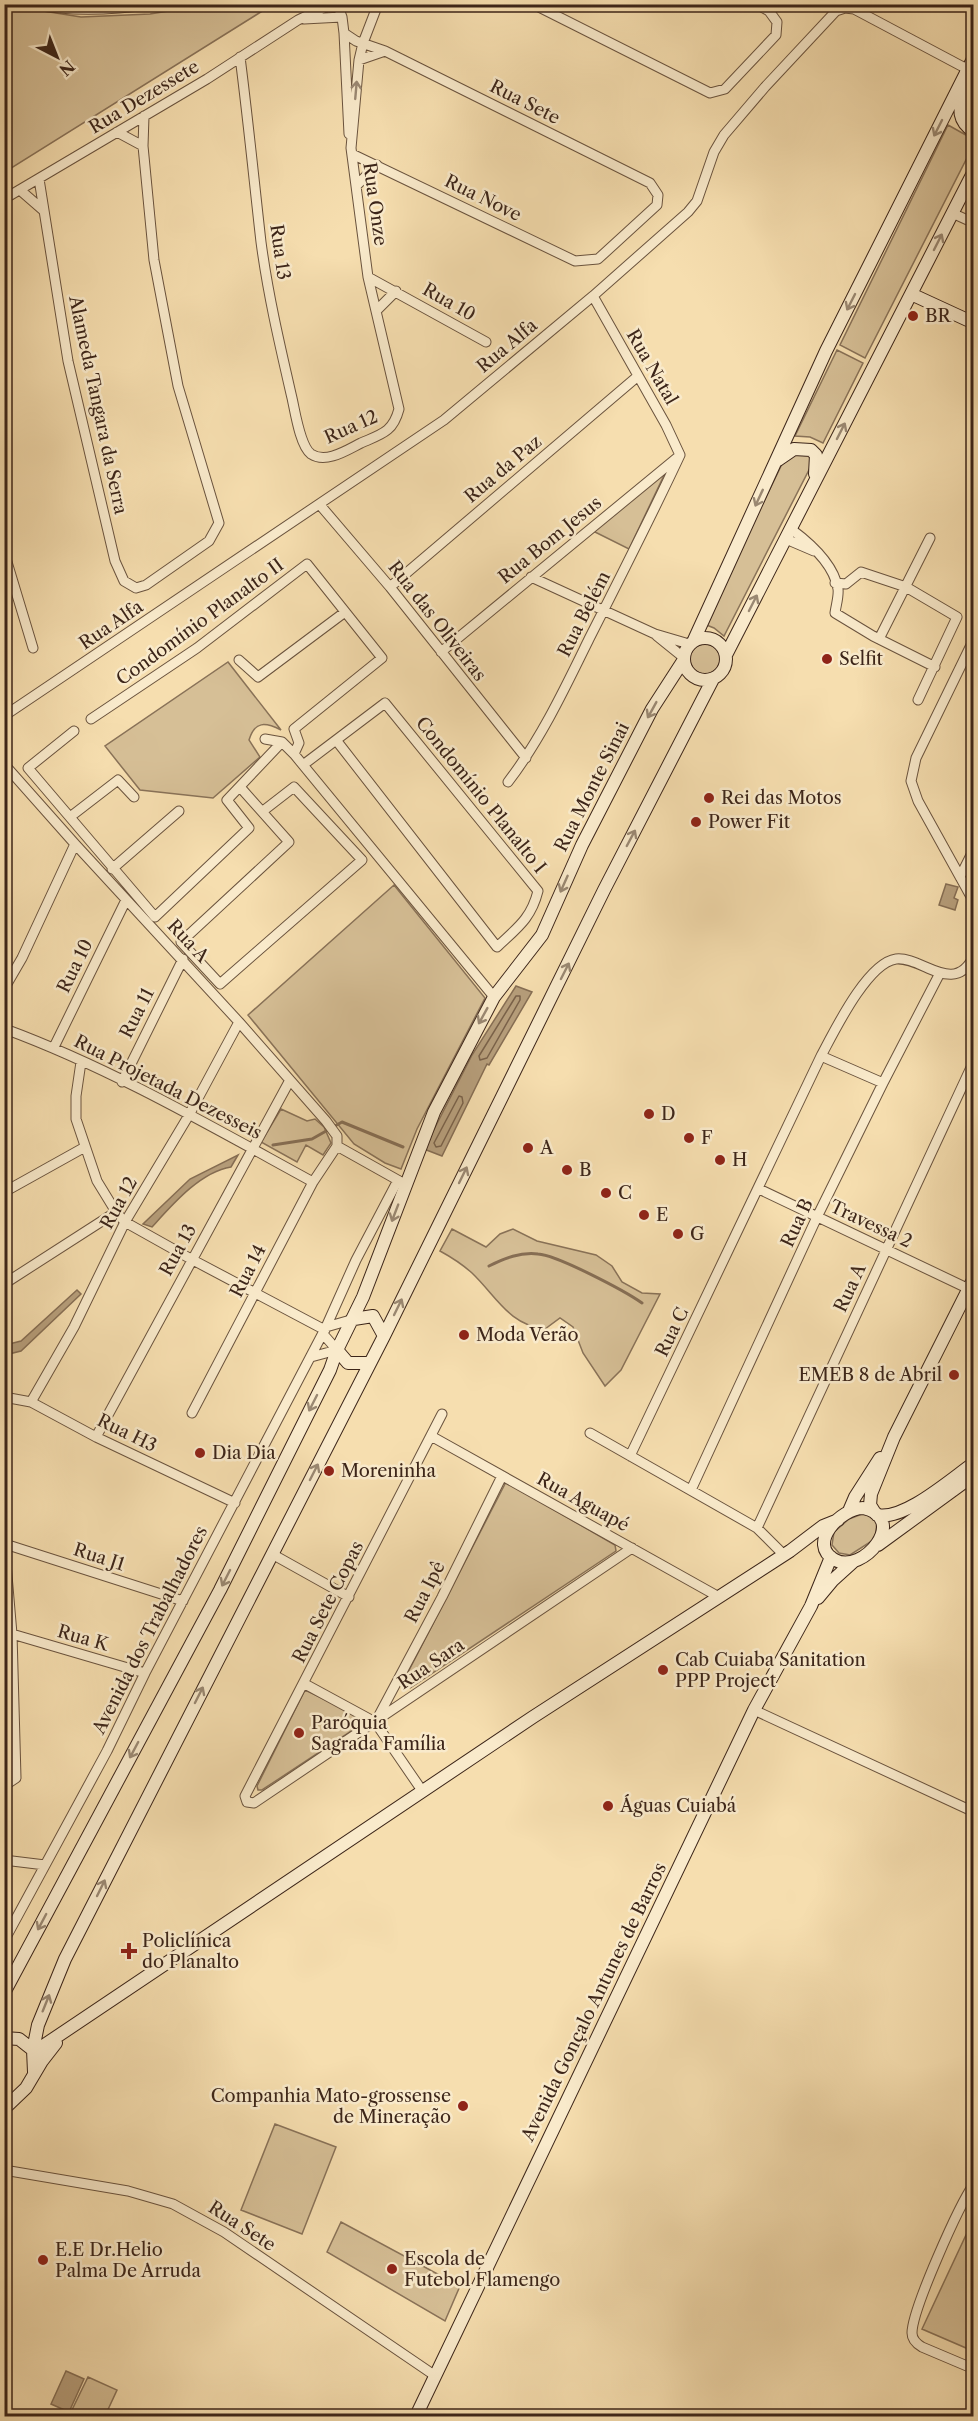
<svg xmlns="http://www.w3.org/2000/svg" width="978" height="2421" viewBox="0 0 978 2421" font-family="'Libre Caslon Text',serif">
	<rect width="100%" height="100%" fill="#f6deaf"/>
	<filter id="stains"><feTurbulence type="fractalNoise" baseFrequency=".00333" numOctaves="4"/><feColorMatrix values="0 0 0 0 .2 0 0 0 0 .09 0 0 0 0 .02 0 0 0 .5 -.17"/></filter>
	<radialGradient id="worn" r=".72"><stop offset=".6" stop-color="#630" stop-opacity="0"/><stop offset="1" stop-color="#630" stop-opacity=".3"/></radialGradient>
	<path fill="#d6bf96" stroke="#897258" stroke-width="1.5" d="M 5,5 L 81,17 L 150,14 L 206,5 L 272,5 L 5,172 Z
		M 948,125 L 973,139 L 973,146 L 865,358 L 840,345 Z
		M 837,350 L 863,363 L 823,443 L 810,437 L 795,436 Z
		M 794,454 L 809,455 L 813,462 L 724,636 L 714,628 L 704,624 L 785,458 Z
		M 667,469 L 629,549 L 593,531 Z
		M690 659a15 15 0 1 1 30 0a15 15 0 1 1-30 0Z
		M 228,662 L 281,730 C 265,722 255,721 249,740 L 260,757 L 213,798 L 140,790 L 105,746 Z
		M 394,885 L 485,998 L 417,1129 L 401,1169 L 385,1163 L 354,1144 L 248,1015 Z
		M 281,1109 L 307,1121 L 315,1119 L 324,1127 L 331,1143 L 323,1155 L 306,1145 L 297,1162 L 261,1142 Z
		M 452,1229 L 486,1247 L 500,1234 L 513,1229 L 537,1241 L 596,1255 L 612,1266 L 622,1282 L 642,1293 L 660,1294 L 621,1370 L 605,1386 L 583,1353 L 573,1327 L 560,1318 L 545,1329 C 509,1325 497,1297 472,1273 C 462,1264 451,1257 440,1251 Z
		M 506,1482 L 615,1545 L 616,1551 L 410,1688 L 404,1680 Z
		M 862,1514 L 869,1514 L 877,1522 L 875,1539 L 850,1555 L 839,1553 L 832,1545 L 834,1532 L 849,1519 Z
		M 5,1678 L 9,1680 L 12,1772 L 5,1779 Z
		M 305,1690 L 356,1714 L 362,1720 L 362,1724 L 262,1790 L 258,1790 L 257,1786 Z
		M 275,2124 L 336,2147 L 302,2234 L 241,2210 Z
		M 973,2220 L 973,2351 L 922,2329 Z
		M 341,2222 L 460,2286 L 445,2321 L 327,2252 Z
		M 88,2377 L 117,2390 L 105,2416 L 69,2416 Z"/>
	<path fill="#b79f7c" stroke="#866e54" stroke-width="1.5" d="M 946,884 L 958,887 L 954,898 L 958,900 L 955,910 L 939,905 Z
		M 516,986 L 532,992 L 489,1065 L 487,1064 L 442,1156 L 424,1149 L 472,1055 Z
		M 238,1155 L 231,1167 C 200,1172 172,1205 152,1227 L 143,1224 L 190,1179 Z
		M 77,1290 L 81,1294 L 21,1351 L 5,1355 L 5,1345 L 21,1341 Z
		M 66,2371 L 84,2379 L 69,2412 L 51,2404 Z"/>
	<g fill="none" stroke-linecap="round" stroke-linejoin="round">
		<path stroke="#7a624a" stroke-width="1.5" d="M 516,996 L 520,996 L 520,1000 L 487,1058 L 480,1060 L 479,1056 Z
			M 459,1096 L 462,1097 L 463,1103 L 441,1146 L 436,1147 L 434,1143 Z"/>
		<path stroke="#866e54" stroke-width="3" d="M 273,1145 L 312,1139 L 342,1122 L 403,1147
			M 489,1266 C 505,1258 520,1252 538,1254 C 557,1255 625,1291 642,1303"/>
		<defs>
			<path id="street" d="M 32,4 C 71,12 114,10 152,4
				M 337,4 L 342,17 L 344,33 L 349,134
				M 533,4 L 710,93 L 725,89 L 776,35 L 777,22 L 769,11 L 756,4
				M 304,19 L 342,17
				M 344,33 L 356,41 L 385,51 L 650,183 L 658,195 L 657,205 L 598,259 L 575,261 L 352,154
				M 240,57 C 248,119 254,180 261,242 C 268,295 280,346 292,398 C 295,411 300,446 311,454 C 326,464 347,450 361,443 C 382,434 393,432 399,409 L 368,277 L 351,148 L 359,60 L 363,43 L 378,4
				M 359,60 L 385,51
				M 117,132 L 143,146
				M 39,179 L 68,361 L 115,561 L 124,581 L 136,588 L 146,585 L 209,541 L 219,523 L 178,386 L 154,260 L 143,146 L 144,116
				M 356,186 L 377,165
				M 20,190 L 43,210
				M 4,199 L 207,79 L 298,20 L 332,4
				M 952,213 L 974,223
				M 368,277 L 486,342
				M 593,296 L 666,425 L 680,455
				M 376,311 L 396,291
				M 320,505 L 390,587 L 526,758
				M 791,529 C 810,543 834,564 838,589 C 839,596 836,605 835,613 L 873,636 L 935,667
				M 786,539 L 814,551
				M 4,552 L 33,648
				M 531,577 L 655,634 L 689,644
				M 835,583 L 846,584 L 861,572 L 906,587 L 957,617 L 918,700
				M 390,587 L 638,376
				M 657,636 L 683,657
				M 879,639 L 930,538
				M 974,639 L 916,758 L 911,781 L 918,801 L 974,902
				M 441,652 L 678,457
				M 239,660 L 258,677 L 345,612
				M 4,716 L 444,420 L 593,296 L 688,212 L 697,201 L 714,152 L 724,135 L 765,87 L 836,11 L 845,8 L 854,9 L 967,69
				M 91,719 L 197,648 L 307,564 L 382,658 L 294,729 L 299,743 L 294,754
				M 74,731 L 28,768 L 155,917 L 249,828 L 227,800 L 282,742
				M 265,739 L 282,742 L 294,754 L 494,997
				M 4,764 L 75,844 L 239,1022 L 326,1121 L 337,1136 L 337,1146
				M 303,765 L 385,703 L 538,891 C 531,919 517,928 497,947 L 336,740
				M 508,782 C 541,739 565,688 589,639 C 620,578 651,517 680,455
				M 240,787 L 289,842 L 181,942 L 220,984 L 362,860 L 294,787 L 263,811
				M 70,817 L 118,780 L 134,797
				M 112,869 L 179,811
				M 960,877 L 974,849
				M 4,989 L 22,958 L 75,844
				M 5,1029 C 111,1068 214,1128 313,1182
				M 54,1047 L 126,900
				M 821,1056 L 883,1083
				M 81,1062 L 76,1096 L 76,1119 L 97,1181 L 116,1212 L 125,1222 L 191,1259 L 325,1330
				M 122,1082 L 183,959
				M 337,1146 L 403,1183
				M 4,1166 L 6,1191 L 85,1147
				M 759,1189 L 969,1289
				M 4,1284 L 116,1212
				M 326,1327 L 354,1319
				M 311,1357 L 337,1350 L 323,1334
				M 4,1397 L 31,1402 L 96,1437 L 235,1503
				M 31,1402 L 74,1327 L 125,1222 L 189,1115 L 239,1022
				M 192,1413 L 313,1182 L 337,1146
				M 442,1414 L 245,1796 L 247,1802 L 254,1803 L 632,1548
				M 590,1433 L 757,1528 L 784,1555
				M 431,1436 L 719,1597
				M 96,1437 L 290,1080
				M 630,1456 L 821,1056 C 834,1032 867,963 896,959 C 922,956 954,997 974,956
				M 691,1490 L 817,1217 L 883,1083 L 940,973
				M 757,1528 L 974,1061
				M 4,1540 L 12,1634 L 16,1778 L 4,1786
				M 5,1544 L 183,1601
				M 272,1554 L 349,1597
				M 12,1634 L 145,1673
				M 305,1684 L 375,1722 L 423,1792
				M 754,1710 L 974,1812
				M 377,1719 L 442,1597 L 502,1476
				M 4,1860 L 45,1865
				M 4,1941 L 107,1751 L 145,1673 L 326,1327 L 356,1260 L 398,1180
				M 4,2170 L 128,2191 L 173,2204 L 224,2232 L 434,2375
				M 974,2184 C 959,2205 912,2310 912,2333 C 912,2340 917,2344 922,2347 L 974,2369"/>
			<path id="secondary" d="M 966,77 C 965,100 950,116 974,132
				M 911,294 L 974,323
				M 778,460 L 794,449 L 811,450 L 816,455 L 815,474
				M684 659a21 21 0 1 1 42 0a21 21 0 1 1-42 0Z
				M 694,640 L 826,351 L 974,57
				M 726,655 L 974,171
				M 354,1319 L 373,1316 L 384,1336
				M 337,1350 L 348,1363 L 369,1363
				M 863,1508 C 910,1518 863,1575 835,1560 C 806,1544 841,1508 863,1508 Z
				M 849,1511 L 855,1497 L 880,1458
				M 875,1513 L 870,1505 L 871,1494 L 894,1437 L 974,1278
				M 877,1515 C 904,1521 951,1479 974,1463
				M 878,1545 L 974,1475
				M 818,1598 L 833,1580 L 854,1561
				M 4,1993 L 220,1590 L 330,1370 L 337,1350 L 363,1297 L 434,1112 L 494,997 L 542,935 L 582,845 L 652,709 L 683,661
				M 4,2038 L 19,2039 L 33,2050
				M 34,2052 L 533,1717 L 790,1551 L 823,1526 L 838,1520
				M 34,2072 L 33,2050 L 38,2025 L 65,1959 L 384,1336 L 604,890 L 713,679
				M 4,2109 L 26,2088 L 42,2061 L 56,2043
				M 416,2416 L 754,1710 L 811,1606 L 831,1557"/>
		</defs>
		<use href="#street" stroke="#6a533e" stroke-width="11"/>
		<use href="#secondary" stroke="#3c2519" stroke-width="14"/>
		<use href="#street" stroke="#f9eacb" stroke-width="9"/>
		<use href="#secondary" stroke="#f9eacb" stroke-width="12"/>
	</g>
	<defs><path id="oneway-shaft" d="M-6 0H5M1.5-3L5.5 0L1.5 3" fill="none" stroke-width="1.6" stroke-linecap="round" stroke-linejoin="round" transform="scale(1.5)"/></defs>
	<g stroke="#9a8872">
		<use href="#oneway-shaft" transform="translate(356 90) rotate(-85)"/>
		<use href="#oneway-shaft" transform="translate(938 128) rotate(117)"/>
		<use href="#oneway-shaft" transform="translate(938 242) rotate(-63)"/>
		<use href="#oneway-shaft" transform="translate(851 302) rotate(117)"/>
		<use href="#oneway-shaft" transform="translate(841 431) rotate(-63)"/>
		<use href="#oneway-shaft" transform="translate(759 498) rotate(115)"/>
		<use href="#oneway-shaft" transform="translate(753 603) rotate(-63)"/>
		<use href="#oneway-shaft" transform="translate(652 710) rotate(119)"/>
		<use href="#oneway-shaft" transform="translate(631 838) rotate(-62)"/>
		<use href="#oneway-shaft" transform="translate(564 884) rotate(114)"/>
		<use href="#oneway-shaft" transform="translate(565 971) rotate(-63)"/>
		<use href="#oneway-shaft" transform="translate(483 1016) rotate(119)"/>
		<use href="#oneway-shaft" transform="translate(463 1175) rotate(-64)"/>
		<use href="#oneway-shaft" transform="translate(395 1213) rotate(111)"/>
		<use href="#oneway-shaft" transform="translate(398 1307) rotate(-64)"/>
		<use href="#oneway-shaft" transform="translate(313 1403) rotate(117)"/>
		<use href="#oneway-shaft" transform="translate(314 1472) rotate(-63)"/>
		<use href="#oneway-shaft" transform="translate(226 1578) rotate(117)"/>
		<use href="#oneway-shaft" transform="translate(199 1695) rotate(-63)"/>
		<use href="#oneway-shaft" transform="translate(134 1750) rotate(118)"/>
		<use href="#oneway-shaft" transform="translate(101 1888) rotate(-64)"/>
		<use href="#oneway-shaft" transform="translate(42 1922) rotate(118)"/>
		<use href="#oneway-shaft" transform="translate(46 2003) rotate(-68)"/>
	</g>
	<g fill="#8f2418" stroke="#f9eacb" stroke-width="2">
		<circle cx="913" cy="316" r="6"/>
		<circle cx="827" cy="659" r="6"/>
		<circle cx="709" cy="798" r="6"/>
		<circle cx="696" cy="822" r="6"/>
		<circle cx="649" cy="1114" r="6"/>
		<circle cx="689" cy="1138" r="6"/>
		<circle cx="528" cy="1148" r="6"/>
		<circle cx="720" cy="1160" r="6"/>
		<circle cx="567" cy="1170" r="6"/>
		<circle cx="606" cy="1193" r="6"/>
		<circle cx="644" cy="1215" r="6"/>
		<circle cx="678" cy="1234" r="6"/>
		<circle cx="464" cy="1335" r="6"/>
		<circle cx="954" cy="1375" r="6"/>
		<circle cx="200" cy="1453" r="6"/>
		<circle cx="329" cy="1471" r="6"/>
		<circle cx="663" cy="1670" r="6"/>
		<circle cx="299" cy="1733" r="6"/>
		<circle cx="608" cy="1806" r="6"/>
		<path d="M126 1942h6v6h6v6h-6v6h-6v-6h-6v-6h6z"/>
		<circle cx="463" cy="2106" r="6"/>
		<circle cx="43" cy="2260" r="6"/>
		<circle cx="392" cy="2269" r="6"/>
	</g>
	<g text-anchor="middle" stroke-width="5" stroke-linejoin="round" paint-order="stroke">
		<g font-size="18" fill="#3c2519" stroke="#f9eacb">
			<text transform="translate(144 97) rotate(-31)" y="6">Rua Dezessete</text>
			<text transform="translate(525 102) rotate(27)" y="6">Rua Sete</text>
			<text transform="translate(483 198) rotate(26)" y="6">Rua Nove</text>
			<text transform="translate(375 204) rotate(82)" y="6">Rua Onze</text>
			<text transform="translate(280 252) rotate(82)" y="6">Rua 13</text>
			<text transform="translate(449 302) rotate(30)" y="6">Rua 10</text>
			<text transform="translate(507 346) rotate(-40)" y="6">Rua Alfa</text>
			<text transform="translate(652 367) rotate(60)" y="6">Rua Natal</text>
			<text transform="translate(98 405) rotate(78)" y="6">Alameda Tangara da Serra</text>
			<text transform="translate(351 427) rotate(-24)" y="6">Rua 12</text>
			<text transform="translate(503 469) rotate(-40)" y="6">Rua da Paz</text>
			<text transform="translate(550 540) rotate(-39)" y="6">Rua Bom Jesus</text>
			<text transform="translate(584 614) rotate(-63)" y="6">Rua Belém</text>
			<text transform="translate(437 621) rotate(52)" y="6">Rua das Oliveiras</text>
			<text transform="translate(200 622) rotate(-36)" y="6">Condomínio Planalto II</text>
			<text transform="translate(111 625) rotate(-34)" y="6">Rua Alfa</text>
			<text transform="translate(592 787) rotate(-63)" y="6">Rua Monte Sinai</text>
			<text transform="translate(481 795) rotate(51)" y="6">Condomínio Planalto I</text>
			<text transform="translate(188 941) rotate(47)" y="6">Rua A</text>
			<text transform="translate(75 966) rotate(-64)" y="6">Rua 10</text>
			<text transform="translate(137 1013) rotate(-63)" y="6">Rua 11</text>
			<text transform="translate(168 1087) rotate(27)" y="6">Rua Projetada Dezesseis</text>
			<text transform="translate(119 1203) rotate(-61)" y="6">Rua 12</text>
			<text transform="translate(797 1223) rotate(-65)" y="6">Rua B</text>
			<text transform="translate(871 1224) rotate(25)" y="6">Travessa 2</text>
			<text transform="translate(178 1250) rotate(-61)" y="6">Rua 13</text>
			<text transform="translate(248 1271) rotate(-63)" y="6">Rua 14</text>
			<text transform="translate(850 1288) rotate(-65)" y="6">Rua A</text>
			<text transform="translate(672 1332) rotate(-64)" y="6">Rua C</text>
			<text transform="translate(127 1433) rotate(26)" y="6">Rua H3</text>
			<text transform="translate(583 1502) rotate(29)" y="6">Rua Aguapé</text>
			<text transform="translate(99 1557) rotate(18)" y="6">Rua J1</text>
			<text transform="translate(425 1592) rotate(-63)" y="6">Rua Ipê</text>
			<text transform="translate(328 1602) rotate(-63)" y="6">Rua Sete Copas</text>
			<text transform="translate(150 1630) rotate(-63)" y="6">Avenida dos Trabalhadores</text>
			<text transform="translate(83 1638) rotate(16)" y="6">Rua K</text>
			<text transform="translate(431 1664) rotate(-34)" y="6">Rua Sara</text>
			<text transform="translate(594 2002) rotate(-64)" y="6">Avenida Gonçalo Antunes de Barros</text>
			<text transform="translate(242 2226) rotate(33)" y="6">Rua Sete</text>
		</g>
		<g font-size="18" fill="#3c2519" stroke="#f9eacb" text-anchor="start">
			<text x="925" y="322">BR</text>
			<text x="839" y="665">Selfit</text>
			<text x="721" y="804">Rei das Motos</text>
			<text x="708" y="828">Power Fit</text>
			<text x="661" y="1120">D</text>
			<text x="701" y="1144">F</text>
			<text x="540" y="1154">A</text>
			<text x="732" y="1166">H</text>
			<text x="579" y="1176">B</text>
			<text x="618" y="1199">C</text>
			<text x="656" y="1221">E</text>
			<text x="690" y="1240">G</text>
			<text x="476" y="1341">Moda Verão</text>
			<text x="942" y="1381" text-anchor="end">EMEB 8 de Abril</text>
			<text x="212" y="1459">Dia Dia</text>
			<text x="341" y="1477">Moreninha</text>
			<text x="675" y="1666">Cab Cuiaba Sanitation<tspan x="675" dy="21">PPP Project</tspan></text>
			<text x="311" y="1729">Paróquia<tspan x="311" dy="21">Sagrada Família</tspan></text>
			<text x="620" y="1812">Águas Cuiabá</text>
			<text x="142" y="1947">Policlínica<tspan x="142" dy="21">do Planalto</tspan></text>
			<text x="451" y="2102" text-anchor="end">Companhia Mato-grossense<tspan x="451" dy="21">de Mineração</tspan></text>
			<text x="55" y="2256">E.E Dr.Helio<tspan x="55" dy="21">Palma De Arruda</tspan></text>
			<text x="404" y="2265">Escola de<tspan x="404" dy="21">Futebol Flamengo</tspan></text>
		</g>
	</g>
	<rect width="978" height="2421" fill="none" stroke="#f6deaf" stroke-width="24"/>
	<rect x="6" y="6" width="966" height="2409" fill="none" stroke="#3c2519" stroke-width="3"/>
	<rect x="12" y="12" width="954" height="2397" fill="none" stroke="#3c2519" stroke-width="1.5"/>
	<g transform="translate(57 57) rotate(138)" stroke="#f9eacb" stroke-width="4.5" paint-order="stroke">
	<path d="M0-4.5L10 22L0 15L-10 22Z" fill="#3c2519"/>
	<text y="-9" font-size="16" font-weight="bold" text-anchor="middle" fill="#3c2519">N</text>
	</g>
	<rect width="100%" height="100%" filter="url(#stains)"/>
	<rect width="100%" height="100%" fill="url(#worn)"/>
</svg>
